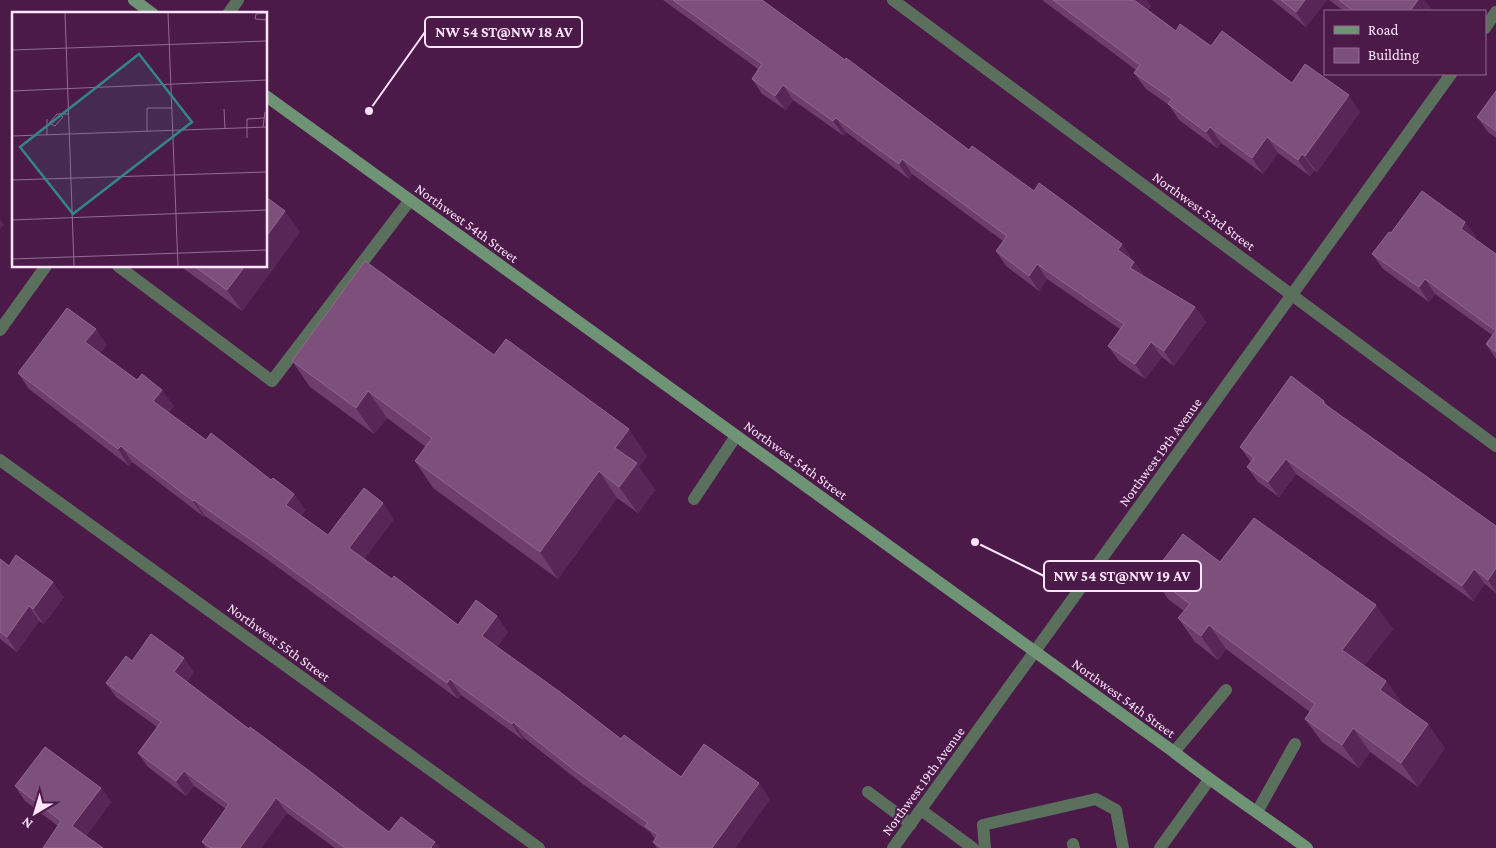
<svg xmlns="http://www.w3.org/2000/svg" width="1496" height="848" viewBox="0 0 1496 848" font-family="'Crimson Pro',serif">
	<rect width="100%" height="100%" fill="#4b1a49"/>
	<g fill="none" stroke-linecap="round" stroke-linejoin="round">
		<path stroke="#5a705d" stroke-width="12" d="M 118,266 L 272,381 L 410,200
			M 694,499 L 736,436
			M 1174,752 L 1226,690
			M 868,792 L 911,824
			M 921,810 L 973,848
			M 1257,812 L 1295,744
			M 1073,844 L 1074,848
			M 985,848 L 983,825 L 1096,799 L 1116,810 L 1123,848
			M 1160,848 L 1209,780"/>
		<path stroke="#5a705d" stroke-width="12" d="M 893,0 L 1496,446
			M 228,14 L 238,0
			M 1485,28 L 1496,12
			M 0,330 L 46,266
			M 0,460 L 539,848
			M 893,848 L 1451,74"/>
		<path stroke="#6f9475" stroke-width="12" d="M 134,0 L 153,14
			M 266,96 L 1174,752 C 1217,786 1263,816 1307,848"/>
	</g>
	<path fill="#6e3d6b" d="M 663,0 L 762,0 L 969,150 L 1034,191 L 1132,259 L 1132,260 L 1134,262 L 1145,277 L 1195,307 L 1206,322 L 1174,366 L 1162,357 L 1145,379 L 1119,361 L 1108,346 L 1120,329 L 1047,279 L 1039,291 L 1006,266 L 996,251 L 1003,241 L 912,174 L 909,179 L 846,132 L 844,136 L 793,100 L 786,110 L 762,94 L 752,79 L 758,69 Z
		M 1042,0 L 1146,0 L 1151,6 L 1148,10 L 1176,31 L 1292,83 L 1360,112 L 1317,172 L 1314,170 L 1310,176 L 1278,153 L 1263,174 L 1221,143 L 1217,148 L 1179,120 L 1169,105 L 1146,89 L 1134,73 L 1136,70 Z
		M 1272,0 L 1327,0 L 1306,27 Z
		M 1329,0 L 1424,0 L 1432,10 L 1431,11 L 1344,11 Z
		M 1496,91 L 1496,138 L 1488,132 L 1477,117 Z
		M 1465,222 L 1476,237 L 1475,239 L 1496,254 L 1496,359 L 1486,344 L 1492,335 L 1435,294 L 1429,302 L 1383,269 L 1372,254 L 1391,233 Z
		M 300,232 L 242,311 L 180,266 L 266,266 Z
		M 107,345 L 100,353 L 137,380 L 174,406 L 168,413 L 206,440 L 294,494 L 305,510 L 301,516 L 328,535 L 394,519 L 364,559 L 392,579 L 458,625 L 508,632 L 497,647 L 621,739 L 681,777 L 770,799 L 735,848 L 657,848 L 653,842 L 655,839 L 650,832 L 584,785 L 524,738 L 523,740 L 461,695 L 458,699 L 268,560 L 205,516 L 204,517 L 132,462 L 129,466 L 29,389 L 18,373 Z
		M 494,355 L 647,456 L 639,467 L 655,490 L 638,513 L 617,498 L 558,579 L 433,488 L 415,461 L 426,447 L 387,418 L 374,434 L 310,387 L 292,361 Z
		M 1324,401 L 1328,406 L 1496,526 L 1496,593 L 1485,584 L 1473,601 L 1296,474 L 1279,497 L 1258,482 L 1247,467 L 1251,462 L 1240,447 Z
		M 0,559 L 9,566 L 64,597 L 44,624 L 39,621 L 17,652 L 0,639 Z
		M 1220,562 L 1393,629 L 1364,666 L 1386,681 L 1403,705 L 1402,706 L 1445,748 L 1418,787 L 1370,752 L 1359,768 L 1322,742 L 1305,719 L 1310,712 L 1226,649 L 1218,660 L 1195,642 L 1178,618 L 1184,611 L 1168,599 L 1152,575 Z
		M 132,661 L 194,672 L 187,682 L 249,729 L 389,832 L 440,848 L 335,848 L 287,813 L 261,848 L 206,848 L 202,842 L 226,809 L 194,786 L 186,796 L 148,767 L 138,753 L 157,727 L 116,697 L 106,683 Z
		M 15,786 L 101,788 L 111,802 L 86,836 L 58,826 L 25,801 Z"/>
	<path fill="#592757" d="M 1133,0 L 1146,0 L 1151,6 L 1144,15 Z
		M 1305,0 L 1327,0 L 1306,27 L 1296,12 Z
		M 1418,0 L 1424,0 L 1432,10 L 1431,11 L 1410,11 Z
		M 783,85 L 793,100 L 786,110 L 775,96 Z
		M 1349,95 L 1360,112 L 1317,172 L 1305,156 Z
		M 836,118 L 846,132 L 844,136 L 833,121 Z
		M 1210,127 L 1221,143 L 1217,148 L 1206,132 Z
		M 1267,137 L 1278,153 L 1263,174 L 1252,158 Z
		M 1302,154 L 1314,170 L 1310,176 L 1298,160 Z
		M 902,159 L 912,174 L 909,179 L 899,164 Z
		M 285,211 L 300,232 L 242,311 L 227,290 L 245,266 L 266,266 L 266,237 Z
		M 0,219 L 4,225 L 0,229 Z
		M 1465,222 L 1476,237 L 1471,244 L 1461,229 Z
		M 1122,244 L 1132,259 L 1128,265 L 1118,250 Z
		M 1134,262 L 1145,277 L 1130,268 Z
		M 1037,264 L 1047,279 L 1039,291 L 1029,276 Z
		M 1425,279 L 1435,294 L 1429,302 L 1419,287 Z
		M 1195,307 L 1206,322 L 1174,366 L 1164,351 Z
		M 96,329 L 107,345 L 97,358 L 85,342 Z
		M 1151,342 L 1162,357 L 1145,379 L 1135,364 Z
		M 162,390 L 174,406 L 164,417 L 153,401 Z
		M 368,391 L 387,418 L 374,434 L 356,408 Z
		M 629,429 L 647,456 L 639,467 L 655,490 L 638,513 L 619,487 L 615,448 Z
		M 121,446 L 132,462 L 129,466 L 118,449 Z
		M 1286,459 L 1296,474 L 1279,497 L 1268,482 Z
		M 599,471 L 617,498 L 558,579 L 540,552 Z
		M 294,494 L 305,510 L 297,521 L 286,505 Z
		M 194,500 L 205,516 L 204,517 L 193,501 Z
		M 383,503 L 394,519 L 360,564 L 349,548 Z
		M 1496,568 L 1496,592 L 1488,580 Z
		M 1474,569 L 1485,584 L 1473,601 L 1462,586 Z
		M 53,582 L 64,597 L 44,624 L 33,609 Z
		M 1376,605 L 1393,629 L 1358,674 L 1342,650 Z
		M 29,606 L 39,621 L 17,652 L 7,637 Z
		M 497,616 L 508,632 L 493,652 L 482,636 Z
		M 1209,625 L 1226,649 L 1218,660 L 1201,636 Z
		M 184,658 L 194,672 L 184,686 L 174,672 Z
		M 450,679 L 461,695 L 458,699 L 447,683 Z
		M 1386,681 L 1403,705 L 1397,714 L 1380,690 Z
		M 513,722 L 524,738 L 523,740 L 512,724 Z
		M 1428,724 L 1445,748 L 1418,787 L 1401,763 Z
		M 1353,728 L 1370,752 L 1359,768 L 1342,745 Z
		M 184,771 L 194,786 L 186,796 L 176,781 Z
		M 759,783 L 770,799 L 735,848 L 712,848 Z
		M 101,788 L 111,802 L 82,841 L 72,826 Z
		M 276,798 L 287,813 L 261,848 L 240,848 Z
		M 435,842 L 440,848 L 431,848 L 431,847 Z"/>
	<path fill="#7d4f7b" stroke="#92668f" d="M 673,0 L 762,0 L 845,60 L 846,58 L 881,84 L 969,150 L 972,146 L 1034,191 L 1039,183 L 1122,244 L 1118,250 L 1134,262 L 1130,268 L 1195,307 L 1164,351 L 1151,342 L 1135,364 L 1108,346 L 1124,324 L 1037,264 L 1029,276 L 996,251 L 1007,236 L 902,159 L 899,164 L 836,118 L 833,121 L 783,85 L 775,96 L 752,79 L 762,64 Z
		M 1053,0 L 1134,0 L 1176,31 L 1180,24 L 1211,46 L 1222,31 L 1292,83 L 1305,64 L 1349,95 L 1305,156 L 1302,154 L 1298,160 L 1267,137 L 1252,158 L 1210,127 L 1206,132 L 1168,104 L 1172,99 L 1134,73 L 1140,65 Z
		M 1281,0 L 1305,0 L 1296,12 Z
		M 1339,0 L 1418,0 L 1410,11 L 1354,11 Z
		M 1496,91 L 1496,131 L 1477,117 Z
		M 1422,191 L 1465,222 L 1461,229 L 1496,254 L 1496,352 L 1486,344 L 1496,331 L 1425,279 L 1419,287 L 1372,254 L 1389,232 L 1391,233 Z
		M 266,197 L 285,211 L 266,237 Z
		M 365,261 L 494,355 L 506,339 L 629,429 L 615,448 L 637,463 L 619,487 L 599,471 L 540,552 L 415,461 L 432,438 L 368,391 L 356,408 L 292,361 Z
		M 194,266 L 245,266 L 227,290 Z
		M 67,308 L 96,329 L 85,342 L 137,380 L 142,374 L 162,390 L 153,401 L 206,440 L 211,433 L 271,480 L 273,478 L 294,494 L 286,505 L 328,535 L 364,488 L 383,503 L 349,548 L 392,579 L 394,576 L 458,625 L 476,600 L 497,616 L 482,636 L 560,692 L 621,739 L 624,735 L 681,777 L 704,744 L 759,783 L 712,848 L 662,848 L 653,842 L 658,835 L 645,826 L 648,823 L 573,769 L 513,722 L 512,724 L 450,679 L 447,683 L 257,544 L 194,500 L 193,501 L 121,446 L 118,449 L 18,373 Z
		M 1291,376 L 1324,401 L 1323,403 L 1496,526 L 1496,568 L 1488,580 L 1474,569 L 1462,586 L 1286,459 L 1268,482 L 1247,467 L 1254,458 L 1240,447 Z
		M 1254,518 L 1376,605 L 1342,650 L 1386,681 L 1380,690 L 1428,724 L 1401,763 L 1353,728 L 1342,745 L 1305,719 L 1315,704 L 1209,625 L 1201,636 L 1178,618 L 1190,604 L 1152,575 L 1183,534 L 1220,562 Z
		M 16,555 L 53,582 L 33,609 L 29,606 L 7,637 L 0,632 L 0,559 L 9,566 Z
		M 151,634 L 184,658 L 174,672 L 249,729 L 250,727 L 308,770 L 389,832 L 401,817 L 435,842 L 431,847 L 432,848 L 345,848 L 276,798 L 240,848 L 211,848 L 202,842 L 229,804 L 184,771 L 176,781 L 138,753 L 161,722 L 106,683 L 126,656 L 132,661 Z
		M 45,747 L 101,788 L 72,826 L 103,848 L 43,848 L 61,821 L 15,786 Z"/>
	<g text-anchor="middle" stroke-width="4" stroke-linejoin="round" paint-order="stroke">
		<g font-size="14" fill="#fee5fc" stroke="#4b1a49">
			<text transform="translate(1204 211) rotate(36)" y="5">Northwest 53rd Street</text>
			<text transform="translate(467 223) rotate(36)" y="5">Northwest 54th Street</text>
			<text transform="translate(1160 452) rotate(-54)" y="5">Northwest 19th Avenue</text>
			<text transform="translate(796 460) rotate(36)" y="5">Northwest 54th Street</text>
			<text transform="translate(279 642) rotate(36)" y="5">Northwest 55th Street</text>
			<text transform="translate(1124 698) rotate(36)" y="5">Northwest 54th Street</text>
			<text transform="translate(923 781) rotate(-54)" y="5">Northwest 19th Avenue</text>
		</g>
	</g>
	<g transform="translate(12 12)">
		<rect width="255" height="255" fill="#4b1a49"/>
		<path fill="none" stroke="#936b91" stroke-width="1" d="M 53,1 L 62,254M 156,1 L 166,254M 255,1 L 244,2 L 243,7 L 255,8M 0,38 L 255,29M 0,79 L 255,68M 212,97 L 213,116M 48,103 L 51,105 L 43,114 L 37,111 L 45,102 L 57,102M 35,107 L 35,123M 251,115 L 253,100M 135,119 L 135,96 L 160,96M 0,124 L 255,115M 235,126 L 235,107 L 252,106M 0,168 L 255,160M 0,208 L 255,198M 0,247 L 255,238"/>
		<path fill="#338783" fill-opacity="0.15" stroke="#338783" stroke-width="2.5" d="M 127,42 L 180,110 L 61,202 L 8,135 Z"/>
		<rect width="255" height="255" fill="none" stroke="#fee5fc" stroke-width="2.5"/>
	</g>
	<path fill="none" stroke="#fee5fc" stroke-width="2" d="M369 111L425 32M975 542L1044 576"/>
	<g fill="#fee5fc" stroke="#4b1a49" stroke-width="2">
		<circle cx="369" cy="111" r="5"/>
		<circle cx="975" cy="542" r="5"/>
	</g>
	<g fill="#4b1a49" stroke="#fee5fc" stroke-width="2">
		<rect x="425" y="17" width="157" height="30" rx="5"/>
		<rect x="1044" y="561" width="157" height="30" rx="5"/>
	</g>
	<g font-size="15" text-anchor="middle" font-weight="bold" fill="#fee5fc">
		<text x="504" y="37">NW 54 ST@NW 18 AV</text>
		<text x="1122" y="581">NW 54 ST@NW 19 AV</text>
	</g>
	<rect x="1324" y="10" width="162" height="65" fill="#4b1a49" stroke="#936b91"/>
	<rect x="1334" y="26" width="25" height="8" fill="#6f9475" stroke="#936b91"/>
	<text x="1368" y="35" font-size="15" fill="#fee5fc">Road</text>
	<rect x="1334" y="48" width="25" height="15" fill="#7d4f7b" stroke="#936b91"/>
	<text x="1368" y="60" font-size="15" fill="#fee5fc">Building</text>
	<g transform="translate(35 813) rotate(218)" stroke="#4b1a49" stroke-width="4" paint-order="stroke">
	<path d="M0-4L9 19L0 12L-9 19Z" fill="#fee5fc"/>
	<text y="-8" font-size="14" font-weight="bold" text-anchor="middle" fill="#fee5fc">N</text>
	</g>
</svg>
